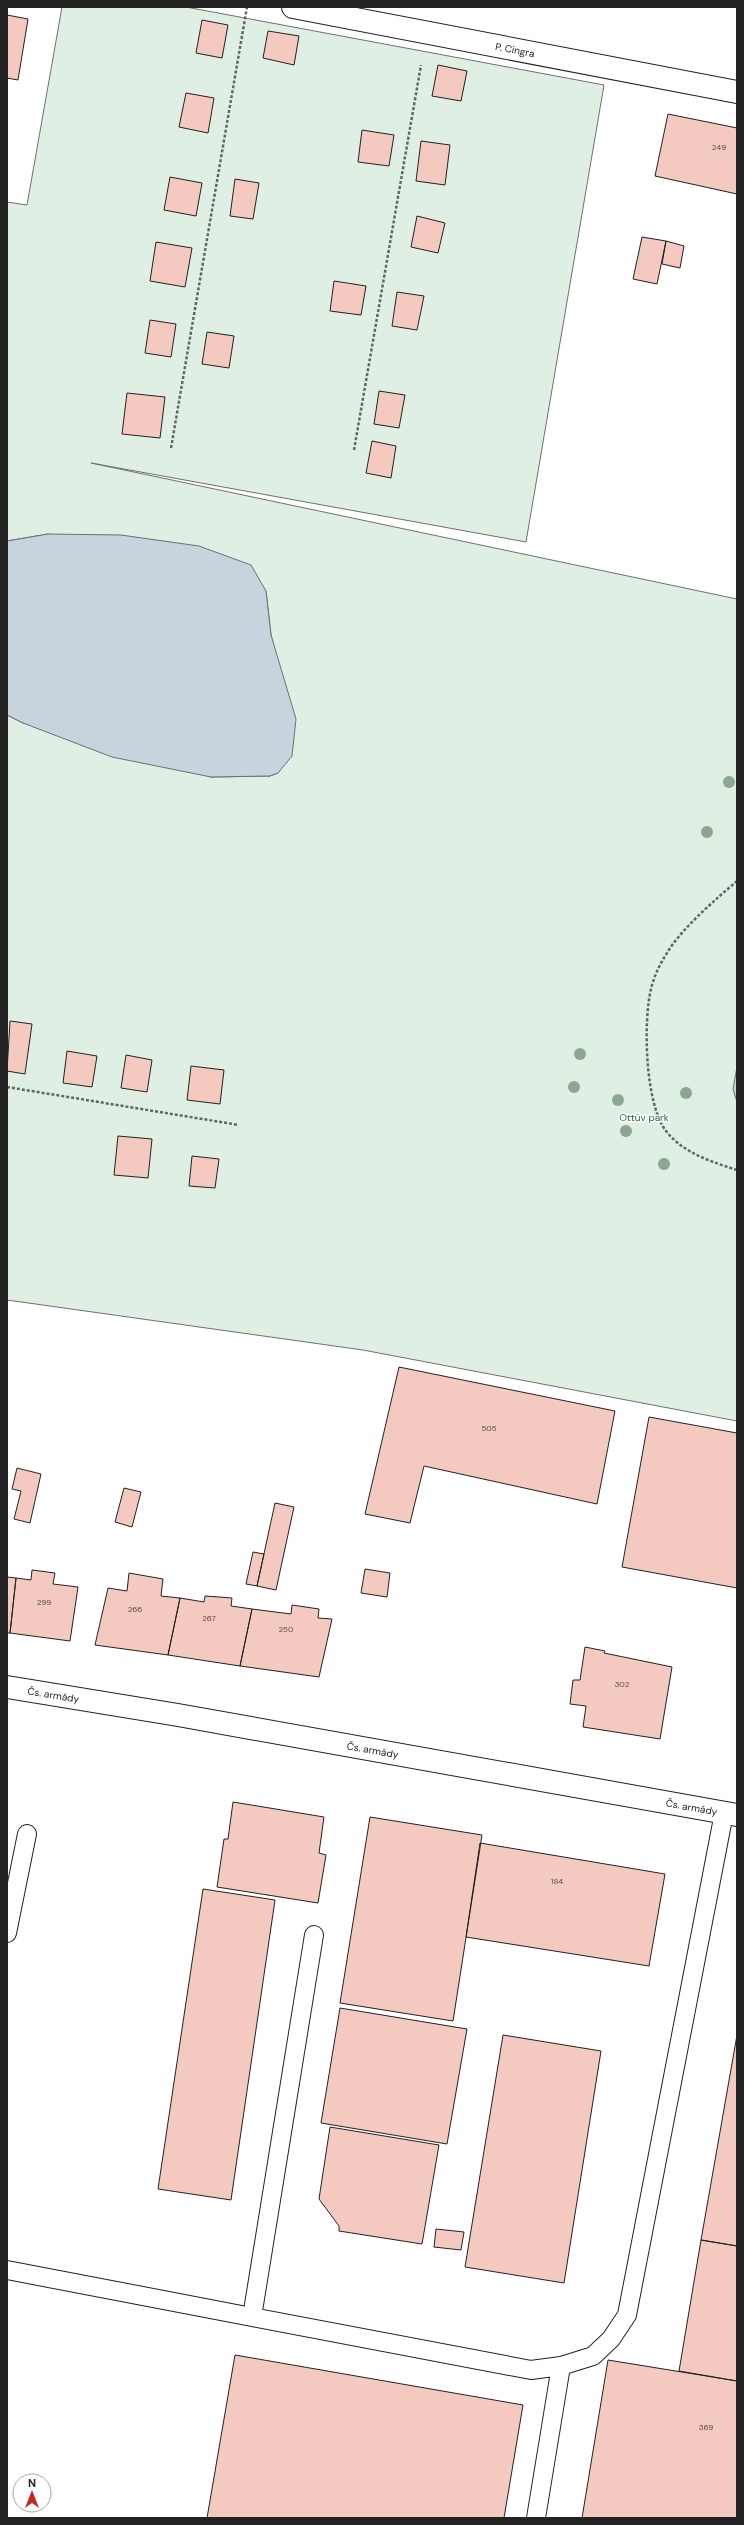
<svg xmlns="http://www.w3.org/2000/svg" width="744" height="2525" viewBox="0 0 744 2525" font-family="'DM Sans',sans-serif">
	<rect width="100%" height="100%" fill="#fff"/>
	<path fill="#e0efe3" stroke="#6f6f6f" d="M 62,7 L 186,7 L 604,85 L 526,542 L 91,463 L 737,599 L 737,1421 L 363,1350 L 7,1300 L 7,715 L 23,723 L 211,777 L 270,776 L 278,773 L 281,675 L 271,635 L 266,591 L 48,534 L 7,541 L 7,202 L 27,205 Z"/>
	<path fill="#c7d3dd" stroke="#6f6f6f" d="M 48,534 L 121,535 L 199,546 L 251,565 L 266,591 L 271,635 L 296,719 L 292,756 L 278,773 L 270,776 L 211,777 L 112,757 L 23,723 L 7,715 L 7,541 Z
		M 737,1067 L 737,1102 L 733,1089 Z"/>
	<path fill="#f3c9c0" stroke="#222" d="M 7,15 L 28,19 L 18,80 L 7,78 Z
		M 202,20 L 228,25 L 222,58 L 196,53 Z
		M 268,31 L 299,36 L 294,65 L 263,58 Z
		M 438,65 L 467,71 L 461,101 L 432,96 Z
		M 186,93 L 214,98 L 208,133 L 179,127 Z
		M 668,114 L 737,128 L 737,194 L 655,176 Z
		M 362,130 L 394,135 L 389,166 L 358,162 Z
		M 421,141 L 450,145 L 445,185 L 416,181 Z
		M 170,177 L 202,183 L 196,216 L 164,210 Z
		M 235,179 L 259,183 L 253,219 L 230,216 Z
		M 417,216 L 445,223 L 438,253 L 411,247 Z
		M 642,237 L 666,241 L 657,284 L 633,279 Z
		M 666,241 L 684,246 L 680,268 L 662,264 Z
		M 156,242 L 192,248 L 185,287 L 150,281 Z
		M 334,281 L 366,286 L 361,315 L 330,311 Z
		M 397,292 L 424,296 L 417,330 L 392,326 Z
		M 150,320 L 176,324 L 171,357 L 145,353 Z
		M 207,332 L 234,336 L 229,368 L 202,364 Z
		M 379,391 L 405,395 L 399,428 L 374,424 Z
		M 127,393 L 165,397 L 160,438 L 122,434 Z
		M 372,441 L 396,446 L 391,478 L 366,473 Z
		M 10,1021 L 32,1024 L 25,1074 L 7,1071 Z
		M 67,1051 L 97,1056 L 92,1087 L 63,1083 Z
		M 126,1055 L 152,1060 L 147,1092 L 121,1088 Z
		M 191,1066 L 224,1070 L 220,1104 L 187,1100 Z
		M 118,1136 L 152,1139 L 148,1178 L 114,1175 Z
		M 192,1156 L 219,1159 L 215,1188 L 189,1186 Z
		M 399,1367 L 615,1411 L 597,1504 L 424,1466 L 410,1523 L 365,1514 Z
		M 649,1417 L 737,1433 L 737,1588 L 622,1567 Z
		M 17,1468 L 41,1474 L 30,1523 L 14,1519 L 21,1491 L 12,1489 Z
		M 124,1488 L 141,1492 L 132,1527 L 115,1522 Z
		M 275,1503 L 294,1507 L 276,1590 L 257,1586 Z
		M 253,1552 L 264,1554 L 257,1586 L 246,1584 Z
		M 365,1569 L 390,1573 L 387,1597 L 361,1593 Z
		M 32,1570 L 55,1573 L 53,1584 L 78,1587 L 70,1641 L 10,1633 L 16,1578 L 31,1580 Z
		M 129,1573 L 163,1579 L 161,1596 L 180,1598 L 168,1655 L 95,1645 L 108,1588 L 127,1591 Z
		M 7,1577 L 16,1578 L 10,1633 L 7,1633 Z
		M 205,1596 L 232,1598 L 231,1606 L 252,1609 L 240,1666 L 168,1655 L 180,1598 L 204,1602 Z
		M 292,1605 L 319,1609 L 318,1618 L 332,1619 L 319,1677 L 240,1666 L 252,1609 L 291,1614 Z
		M 585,1647 L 605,1651 L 604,1653 L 672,1667 L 660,1739 L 583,1727 L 586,1706 L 570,1704 L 573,1680 L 580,1680 Z
		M 233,1802 L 324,1817 L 319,1853 L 326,1855 L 318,1903 L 217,1887 L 224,1839 L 228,1839 Z
		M 370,1817 L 482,1835 L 453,2021 L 340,2003 Z
		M 480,1843 L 665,1874 L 649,1966 L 466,1937 Z
		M 203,1889 L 275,1900 L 231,2200 L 158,2189 Z
		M 340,2008 L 467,2029 L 447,2144 L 321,2123 Z
		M 503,2035 L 601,2051 L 564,2283 L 465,2267 Z
		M 737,2035 L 737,2246 L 701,2240 Z
		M 330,2127 L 439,2145 L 422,2244 L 339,2231 L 339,2226 L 319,2199 Z
		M 436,2229 L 464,2232 L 461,2250 L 434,2247 Z
		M 701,2240 L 737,2246 L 737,2381 L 679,2371 Z
		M 235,2355 L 523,2405 L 504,2518 L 207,2518 Z
		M 608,2360 L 737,2381 L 737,2518 L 582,2518 Z"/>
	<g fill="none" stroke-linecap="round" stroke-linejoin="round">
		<defs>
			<path id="lane" d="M 7,1933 L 27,1834
				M 314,1935 L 252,2317 L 531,2370 L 561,2366
				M 7,2270 L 252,2317
				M 536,2518 L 561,2366 L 593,2356 L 611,2339 L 627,2315 L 724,1813"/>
			<g id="street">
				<path id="s1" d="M 293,7 L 737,92"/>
			</g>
			<g id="secondary">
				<path id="s2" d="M 7,1687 L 178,1715 L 737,1815"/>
			</g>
		</defs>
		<use href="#lane" stroke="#222" stroke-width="20"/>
		<use href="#street" stroke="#222" stroke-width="24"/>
		<use href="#secondary" stroke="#222" stroke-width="24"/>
		<path stroke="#646464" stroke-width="2.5" stroke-dasharray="3 2" stroke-linecap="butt" d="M 171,448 L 247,7
			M 354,450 L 421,65
			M 737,881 C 716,899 681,929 667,953 C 660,964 654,976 651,989 C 643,1022 645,1104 666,1131 C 683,1153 712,1162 737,1170
			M 7,1087 L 239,1125"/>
		<use href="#lane" stroke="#fff" stroke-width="18"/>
		<use href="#street" stroke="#fff" stroke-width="22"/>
		<use href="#secondary" stroke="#fff" stroke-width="22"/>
	</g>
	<g fill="#8da692">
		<circle cx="729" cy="782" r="6"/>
		<circle cx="707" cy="832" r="6"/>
		<circle cx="580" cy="1054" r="6"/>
		<circle cx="574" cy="1087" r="6"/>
		<circle cx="686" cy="1093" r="6"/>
		<circle cx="618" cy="1100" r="6"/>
		<circle cx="626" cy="1131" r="6"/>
		<circle cx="664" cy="1164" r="6"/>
	</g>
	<g text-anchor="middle" stroke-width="3" stroke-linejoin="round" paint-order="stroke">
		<g font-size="8" fill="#564c4a">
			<text x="719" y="150">249</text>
			<text x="489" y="1431">505</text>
			<text x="44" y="1605">299</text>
			<text x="135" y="1612">266</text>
			<text x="209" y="1621">267</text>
			<text x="286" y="1632">250</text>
			<text x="622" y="1687">302</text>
			<text x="557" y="1884">184</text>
			<text x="706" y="2430">369</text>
		</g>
		<g font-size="10" fill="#222" stroke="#fff">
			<text dy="4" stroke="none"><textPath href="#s1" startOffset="226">P. Cingra</textPath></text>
			<text dy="4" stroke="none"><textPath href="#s2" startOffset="47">Čs. armády</textPath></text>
			<text dy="4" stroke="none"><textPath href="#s2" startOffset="371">Čs. armády</textPath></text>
			<text dy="4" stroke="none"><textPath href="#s2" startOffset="695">Čs. armády</textPath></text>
		</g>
		<g font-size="10" fill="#2f5e38" stroke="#fff">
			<text x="644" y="1121">Ottúv park</text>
		</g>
	</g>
	<rect width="744" height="2525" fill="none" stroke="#222222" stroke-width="16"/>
	<g transform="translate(32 2493)"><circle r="19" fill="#ffffff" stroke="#a7a7a7"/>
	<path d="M0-3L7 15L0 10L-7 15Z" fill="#c62828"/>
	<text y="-6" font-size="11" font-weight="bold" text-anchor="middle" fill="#222222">N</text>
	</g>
</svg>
